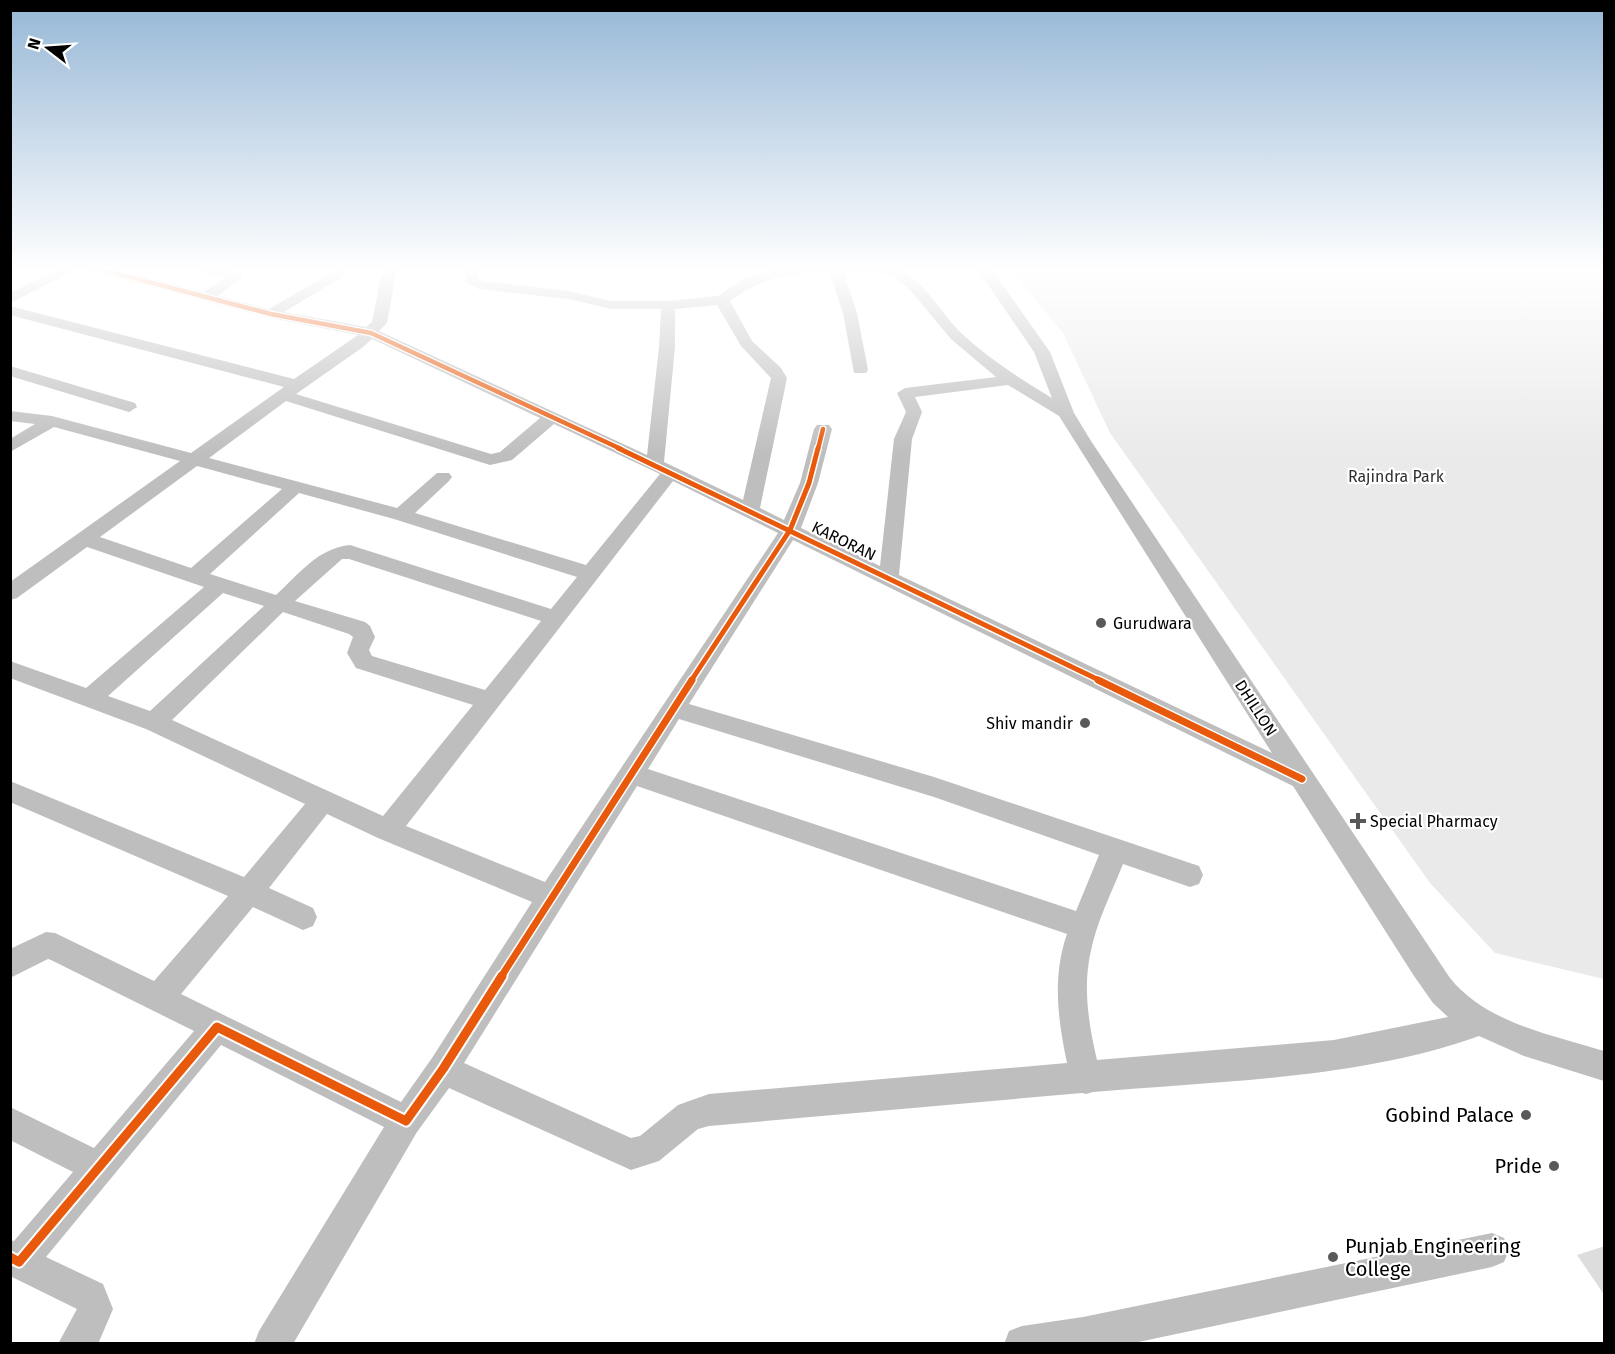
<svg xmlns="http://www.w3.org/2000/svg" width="1615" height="1354" viewBox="0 0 1615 1354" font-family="'Fira Sans',sans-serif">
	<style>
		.green { fill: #eaeaea }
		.building { fill: #ddd }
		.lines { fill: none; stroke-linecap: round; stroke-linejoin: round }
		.minor { fill: #bebebe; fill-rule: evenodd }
		.cycleway-far3-casing { stroke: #fff; stroke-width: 7 }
		.cycleway-far2-casing { stroke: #fff; stroke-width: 8 }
		.cycleway-far1-casing { stroke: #fff; stroke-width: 10 }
		.cycleway-casing { stroke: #fff; stroke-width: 13 }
		.cycleway-far3 { stroke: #e8590c; stroke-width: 4.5 }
		.cycleway-far2 { stroke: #e8590c; stroke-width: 5 }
		.cycleway-far1 { stroke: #e8590c; stroke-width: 7 }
		.cycleway { stroke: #e8590c; stroke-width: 9 }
		.poi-dot { fill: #595959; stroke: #fff; stroke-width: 2 }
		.labels { text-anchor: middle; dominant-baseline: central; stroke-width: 4.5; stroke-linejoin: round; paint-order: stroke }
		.park-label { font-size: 16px; fill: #303030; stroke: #fff }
		.street-label { font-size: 16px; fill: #000; stroke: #fff }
		.poi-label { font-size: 16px; fill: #000; stroke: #fff; text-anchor: start }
		.near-poi-label { font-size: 20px; fill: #000; stroke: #fff; text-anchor: end }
	</style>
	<rect width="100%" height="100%" fill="#fff"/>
	<path class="green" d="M1008,267H1604V979L1495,953L1430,883L1110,433L1063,333Z"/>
	<path class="building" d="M1605,1246V1296L1577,1255Z"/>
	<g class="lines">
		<g class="minor">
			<path d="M64,267H81L10,303V293Z"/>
			<path d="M85,267H107L204,292L225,278L196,270L194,267H215L241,274L243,277L218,296L269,309L340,268L347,272L345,275L284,312L366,327L372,322L383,267H397L387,323L379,331L647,455L659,347L661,309H611L569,299L479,289L467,283L463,267H477L479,278L483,281L569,291L611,301H668L718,296L741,280L779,267H891C924,277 938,310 961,333C988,358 1020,379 1052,398L1034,352L976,267H990L1050,352L1074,413L1091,441L1450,978C1486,1023 1552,1035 1604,1051V1081L1524,1056L1479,1036C1360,1079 1218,1081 1093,1092L1086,1094L1082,1093L709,1126L698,1129L659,1161L631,1170L449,1088L417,1132L293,1344H254L259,1331L384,1127L221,1045L46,1257L103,1284L113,1309L98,1344H58L77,1309L10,1276V1240L14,1241L73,1172L10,1140V1107L94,1148L194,1031L51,960L48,959L10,978V949L46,932L55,933L154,981L228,896L10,802V781L244,877L305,804L146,729L10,678V661L86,688L204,587L87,547L17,598L10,600V582L180,461L54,427L10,452V439L35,424L10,421V411L52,416L191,453L284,387L10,315V306L294,379L358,335L271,318L87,270ZM829,271L843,313L854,373H866L868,370L857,313L843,271L879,272L895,278L910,290L951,339L996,377L905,388L897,393L906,412L894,439L880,566L801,528L818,483L832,429L829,425H817L814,429L800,483L784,520L760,508L787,378L781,368L752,341L730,301C766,276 787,274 829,271ZM717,305L741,346L771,378L743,500L664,462L675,347V309ZM372,339L540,418L500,452L491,454L296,394L363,347ZM1008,385L1059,416L1272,753L899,575L912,439L922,412L915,397ZM286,401L490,465L512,460L554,424L660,474L586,565L415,513L449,481L452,477L449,473H437L397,508L209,458ZM197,466L282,489L191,568L100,537ZM673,481L778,533L545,882L406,826ZM299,493L394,519L577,577L551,609L350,545C318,548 299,574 276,595L210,574ZM793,540L1293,786L1414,976L1433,1003L1448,1017L1334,1040L1097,1060C1089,1026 1083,990 1090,955C1096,923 1111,894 1123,864L1190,887L1199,884L1203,875L1199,866L934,777L689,704ZM342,559H349L541,621L485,690L372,656L369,650L375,637L370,626L365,622L295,601ZM223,593L264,606L150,711L108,696ZM283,612L349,634L353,637L347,653L356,668L473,705L383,816L172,720ZM679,719L934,797L1099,855L1076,911L648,769ZM637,786L1067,934C1052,977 1058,1020 1067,1063L709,1094L678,1105L640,1136L631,1138L464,1063ZM327,814L378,838L532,902L432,1058L401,1102L181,994L253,907L303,930L313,926L317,917L313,908L269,888Z"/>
			<path d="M10,366L135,403L137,407L129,412L10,376Z"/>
			<path d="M1492,1233L1504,1238L1509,1250L1504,1262L1492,1267L1129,1344H1004L1009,1331L1022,1326L1083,1317Z"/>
		</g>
		<defs>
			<g id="cycleway-far3">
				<path d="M92,267L271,314L371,333L621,449"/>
				<path d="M818,449L823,429"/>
			</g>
			<g id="cycleway-far2">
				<path d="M618,448L1101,681"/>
				<path d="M691,681L790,530L809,483L818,448"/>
			</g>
			<g id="cycleway-far1">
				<path d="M1098,680L1302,779"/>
				<path d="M501,977L692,680"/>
			</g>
			<path id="cycleway" d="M10,1257L19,1262L217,1027L406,1121L443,1069L502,976"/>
		</defs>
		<use href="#cycleway-far3" class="cycleway-far3-casing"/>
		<use href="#cycleway-far2" class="cycleway-far2-casing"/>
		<use href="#cycleway-far1" class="cycleway-far1-casing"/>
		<use href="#cycleway" class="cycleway-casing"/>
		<use href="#cycleway-far3" class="cycleway-far3"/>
		<use href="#cycleway-far2" class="cycleway-far2"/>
		<use href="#cycleway-far1" class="cycleway-far1"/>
		<use href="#cycleway" class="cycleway"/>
	</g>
	<linearGradient id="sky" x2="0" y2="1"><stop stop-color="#96b7d6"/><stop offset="0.59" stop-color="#fff"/><stop offset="1" stop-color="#fff" stop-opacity="0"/></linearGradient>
	<rect width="1615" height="456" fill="url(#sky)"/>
	<g class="poi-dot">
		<circle cx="1101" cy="623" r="6"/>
		<circle cx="1085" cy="723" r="6"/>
		<path d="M1355 812h6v6h6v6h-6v6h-6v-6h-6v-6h6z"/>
		<circle cx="1526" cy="1115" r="6"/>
		<circle cx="1554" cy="1166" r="6"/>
		<circle cx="1333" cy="1257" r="6"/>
	</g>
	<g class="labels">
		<g class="park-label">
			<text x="1396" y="476">Rajindra Park</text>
		</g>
		<g class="street-label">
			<text transform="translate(844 541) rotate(26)">KARORAN</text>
			<text transform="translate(1256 708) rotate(57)">DHILLON</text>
		</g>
		<g class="poi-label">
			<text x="1113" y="623">Gurudwara</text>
			<text x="1073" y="723" text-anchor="end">Shiv mandir</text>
			<text x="1370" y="821">Special Pharmacy</text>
		</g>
		<g class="near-poi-label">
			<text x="1514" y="1115">Gobind Palace</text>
			<text x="1542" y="1166">Pride</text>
			<text x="1345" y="1246" text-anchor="start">Punjab Engineering<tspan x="1345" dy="23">College</tspan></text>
		</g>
	</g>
	<rect width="1615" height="1354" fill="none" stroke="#000000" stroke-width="24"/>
	<g transform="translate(48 48) rotate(287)" stroke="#ffffff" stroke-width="4.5" paint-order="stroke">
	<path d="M0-4.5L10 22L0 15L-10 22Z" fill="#000000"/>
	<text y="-9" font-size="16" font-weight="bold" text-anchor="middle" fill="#000000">N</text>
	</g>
</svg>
